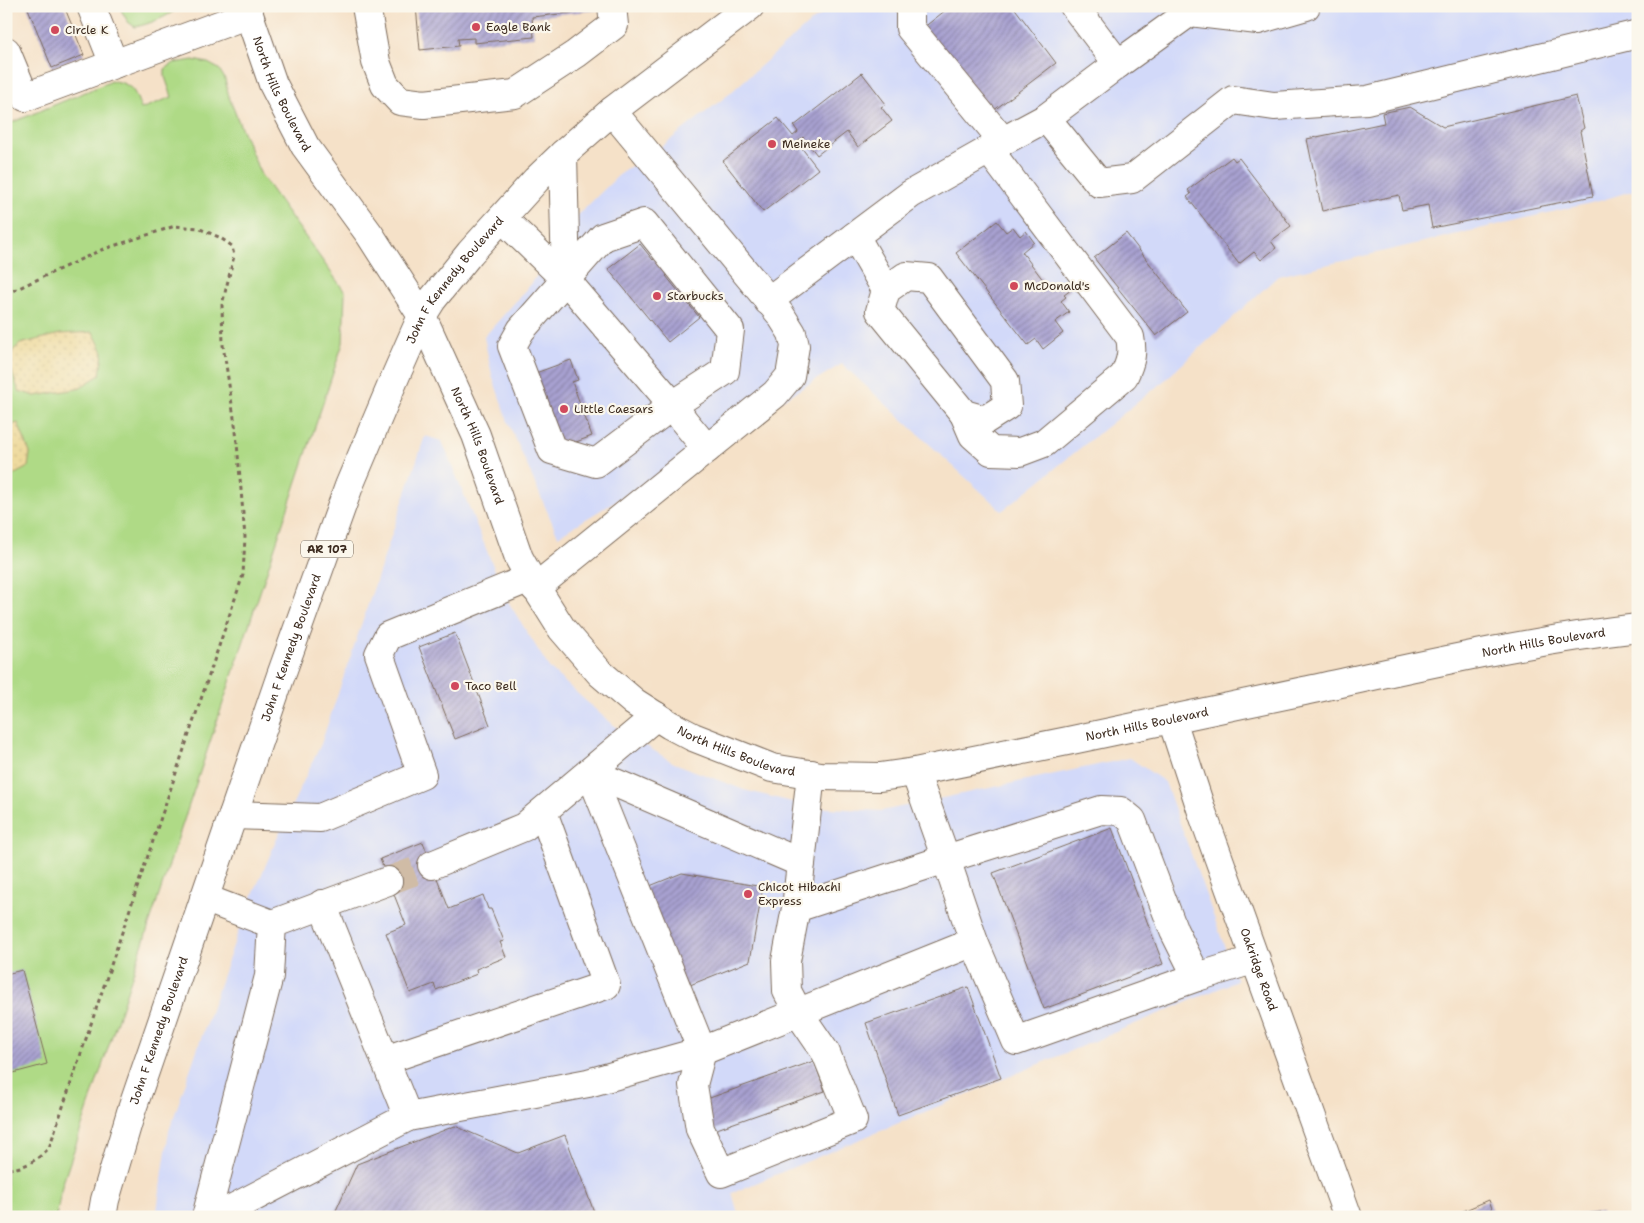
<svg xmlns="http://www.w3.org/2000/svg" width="1644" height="1223" viewBox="0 0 1644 1223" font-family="'Shantell Sans',sans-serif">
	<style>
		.built { fill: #d2d9f9 }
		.green { fill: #afda86; stroke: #758252 }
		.sand { fill: url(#sand-dots); stroke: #94825e }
		.building { fill: url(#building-hatch) }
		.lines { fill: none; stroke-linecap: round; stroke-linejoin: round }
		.minor-tunnel { stroke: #d0bca6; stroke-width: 28; stroke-dasharray: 28 14; stroke-linecap: butt }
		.minor-casing { stroke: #7c6a5a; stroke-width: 30 }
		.major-casing { stroke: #7c6a5a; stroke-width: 30 }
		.path { stroke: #7c6a5a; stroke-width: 3; stroke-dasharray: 4 4; stroke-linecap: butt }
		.minor { stroke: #fff; stroke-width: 28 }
		.major { stroke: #fff; stroke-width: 28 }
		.poi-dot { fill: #d1495b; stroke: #fbf7ec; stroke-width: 2 }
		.labels { text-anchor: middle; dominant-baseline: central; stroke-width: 4.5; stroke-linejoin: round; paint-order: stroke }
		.shield { fill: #fbf7ec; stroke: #75685c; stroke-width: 1 }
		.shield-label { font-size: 11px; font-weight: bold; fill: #3b2a1e }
		.poi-label { font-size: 12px; fill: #3b2a1e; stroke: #fbf7ec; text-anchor: start }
		.street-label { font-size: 12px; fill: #3b2a1e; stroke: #fbf7ec }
	</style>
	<defs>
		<pattern id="sand-dots" width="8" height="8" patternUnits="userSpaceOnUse" patternTransform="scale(1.25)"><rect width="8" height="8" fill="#eeda9e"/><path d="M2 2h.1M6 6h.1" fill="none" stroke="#cdbb88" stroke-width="1.8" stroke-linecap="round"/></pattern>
		<pattern id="building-hatch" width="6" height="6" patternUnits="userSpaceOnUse" patternTransform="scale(1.25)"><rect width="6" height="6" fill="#a8a1d1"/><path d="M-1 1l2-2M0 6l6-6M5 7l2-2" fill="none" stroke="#8a83a9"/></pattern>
	</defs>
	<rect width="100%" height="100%" fill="#fbf7ec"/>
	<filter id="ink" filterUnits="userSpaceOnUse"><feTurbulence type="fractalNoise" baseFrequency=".02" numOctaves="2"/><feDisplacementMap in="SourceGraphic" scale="10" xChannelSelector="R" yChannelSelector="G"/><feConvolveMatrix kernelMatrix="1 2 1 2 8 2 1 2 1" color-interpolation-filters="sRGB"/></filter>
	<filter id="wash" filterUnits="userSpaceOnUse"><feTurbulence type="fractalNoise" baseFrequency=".0096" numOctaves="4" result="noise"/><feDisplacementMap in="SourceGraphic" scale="20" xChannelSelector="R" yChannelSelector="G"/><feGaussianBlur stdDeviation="1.12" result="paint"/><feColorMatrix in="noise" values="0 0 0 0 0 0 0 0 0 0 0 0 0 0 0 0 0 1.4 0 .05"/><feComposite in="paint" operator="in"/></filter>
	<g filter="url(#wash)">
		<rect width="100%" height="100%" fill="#f5e1c8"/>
		<g class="built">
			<path d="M832,6H1638V189L1599,201L1278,276L1165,380L1002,511L842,364L558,536L508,422L492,375L484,337L532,283L571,222L621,173L666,143L728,95L806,26Z"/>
			<path d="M425,436L442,441L507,600L550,669L614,726L674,763L744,790L812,807L882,811L1130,758L1165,782L1237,981L732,1193L739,1217H156L169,1131L241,923L281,829L321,744Z"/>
		</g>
		<g class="green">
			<path d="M130,6H180C169,17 149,24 135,27L128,22L121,10Z"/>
			<path d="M193,60L208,63L219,69L225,79L229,97L238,120L261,175L345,292L343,343L62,1186L56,1217H6V125L112,81C133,83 135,92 141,109L172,97L165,77V69L174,63Z"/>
		</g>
		<g class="sand">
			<path d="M93,332L103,352L100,375L77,389L35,396L19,391L6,357L20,344L60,334Z"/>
			<path d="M18,423L30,453L28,467L15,474L6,475V427Z"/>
		</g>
		<g id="blocks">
			<g class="building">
				<path d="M27,6H64L84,55L52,68Z"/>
				<path d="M416,6H596L597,10L532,17L534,37L474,43V38L458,39L459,46L420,50Z"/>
				<path d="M951,6H1013L1056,63L989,114L923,28Z"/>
				<path d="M862,73L886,104L881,107L892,121L858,147L847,132L817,155L803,137L797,142L818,169L763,212L723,161L778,118L793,136L798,132L794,126Z"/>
				<path d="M1576,96L1584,128L1580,131L1593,196L1432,228L1428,205L1402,210L1399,195L1322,211L1307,139L1384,123L1382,113L1410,107L1443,127Z"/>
				<path d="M1232,157L1235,161L1239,158L1291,226L1271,241L1276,248L1261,260L1254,252L1239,264L1187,197L1191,194L1188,190Z"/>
				<path d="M997,221L1006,232L1013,227L1020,236L1026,231L1034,242L1022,252L1050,289L1057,283L1060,287L1065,284L1071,290L1064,295L1066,297L1061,301L1069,312L1055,322L1063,333L1043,349L1036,339L1028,345L956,253Z"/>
				<path d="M1126,233L1187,312L1156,336L1094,258Z"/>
				<path d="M640,244L653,260L661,253L674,270L666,276L699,317L668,342L608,269Z"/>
				<path d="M571,360L578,380L572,382L592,436L560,448L533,374Z"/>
				<path d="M455,633L490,725L455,739L419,647Z"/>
				<path d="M1112,828L1163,964L1044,1009L993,873Z"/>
				<path d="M423,842L449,909L483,895L488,909H491L504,941L500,942L506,957L476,969L477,974L436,990L434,984L410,993L386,933L406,925L380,859Z"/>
				<path d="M682,873L763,887L750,961L680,989L640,890Z"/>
				<path d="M22,970L47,1064L6,1075V974Z"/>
				<path d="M968,987L1001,1078L898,1115L866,1023Z"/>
				<path d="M814,1061L825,1091L714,1130L704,1100Z"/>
				<path d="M455,1126L518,1153L565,1135L596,1217H333L357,1164Z"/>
				<path d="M1489,1200L1495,1217H1449Z"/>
				<path d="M1601,1212L1602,1217H1568V1216Z"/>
			</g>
		</g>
	</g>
	<g filter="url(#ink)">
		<use href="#blocks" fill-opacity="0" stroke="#7c6a5a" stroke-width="1"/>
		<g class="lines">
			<path class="minor-tunnel" d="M388,881L432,865"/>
			<defs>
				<g id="minor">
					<path d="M91,6L114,64"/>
					<path id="s1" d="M246,6L273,84L305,146L370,235L422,316L476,435L519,558L530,578L562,629L600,673L634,702L670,725L693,737L772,768L821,776L880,777L915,772C1045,746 1174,719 1304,691C1415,667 1525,641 1638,628"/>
					<path d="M366,6L376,62L385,85L400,101L424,104L515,94L576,54L614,25L612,6"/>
					<path d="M910,6V28L1003,141"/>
					<path d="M1190,12L1258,20L1306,6"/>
					<path d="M6,51L25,97L249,14"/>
					<path d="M1118,64L1190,12L1185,6"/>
					<path d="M1046,118L1118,64L1074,6"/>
					<path d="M563,154L566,280"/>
					<path d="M502,218L566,280L673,405L684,421L707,449"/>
					<path d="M644,223L730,330L725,371L673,405L596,463L552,450L512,346L521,330L603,237Z"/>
					<path d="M855,236L886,290L880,311L964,414L985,420L1007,406L1005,381L929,278L906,276L886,290"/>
					<path d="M768,301L911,194L989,150L1003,141L1046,118L1099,183L1132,179L1233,100L1274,106L1367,100L1638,34"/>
					<path d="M964,414L973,435L991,451L1020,452L1044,443L1124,376C1131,361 1133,353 1130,337L989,150"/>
					<path d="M535,588L775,394L790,376L795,346L792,333L780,314L612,111"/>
					<path id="s2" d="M1172,720L1202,812L1348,1217"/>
					<path d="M590,772L702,1051L693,1085L700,1129L721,1173L853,1120L826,1053L798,1012L787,991L786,961L796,908L811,774"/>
					<path d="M590,772L801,863"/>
					<path d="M233,815L320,818L422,775L379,654L388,636L530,578"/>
					<path d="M432,865L524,827L656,716"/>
					<path d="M204,898L272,924L269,976L206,1217"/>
					<path d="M322,904L385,1060L606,985L543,812"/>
					<path d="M796,908L946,859L915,772"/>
					<path d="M272,924L388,881"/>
					<path d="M974,942L946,859L1101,810L1121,811L1132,820L1174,931L1197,977"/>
					<path d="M408,1117L588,1083L702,1051L974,942L1016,1041L1197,977L1256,959"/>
					<path d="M216,1217L408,1117L385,1060"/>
				</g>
				<g id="major">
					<path id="s3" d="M102,1217L105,1200L131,1112L281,675L349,486L396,375L422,316L432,300L470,253L536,180L563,154L612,111L750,6"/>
				</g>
			</defs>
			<use href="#minor" class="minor-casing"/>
			<use href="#major" class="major-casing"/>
			<path class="path" d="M6,294L101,250L175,226L198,228L219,237L232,246L234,256L222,305L223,345L236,431L245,537L243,575L49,1148C37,1160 24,1169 6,1169"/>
			<use href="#minor" class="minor"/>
			<use href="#major" class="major"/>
		</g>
	</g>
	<g class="poi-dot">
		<circle cx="476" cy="27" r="5"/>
		<circle cx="55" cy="30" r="5"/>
		<circle cx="772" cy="144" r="5"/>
		<circle cx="1014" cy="286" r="5"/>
		<circle cx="657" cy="296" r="5"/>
		<circle cx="564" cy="409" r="5"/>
		<circle cx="455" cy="686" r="5"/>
		<circle cx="748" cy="894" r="5"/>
	</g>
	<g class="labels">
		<rect class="shield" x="301" y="540.5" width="52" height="17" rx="4"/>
		<g class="shield-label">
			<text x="327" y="549">AR 107</text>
		</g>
		<g class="poi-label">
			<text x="486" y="27">Eagle Bank</text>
			<text x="65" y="30">Circle K</text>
			<text x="782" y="144">Meineke</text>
			<text x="1024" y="286">McDonald's</text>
			<text x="667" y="296">Starbucks</text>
			<text x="574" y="409">Little Caesars</text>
			<text x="465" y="686">Taco Bell</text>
			<text x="758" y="887">Chicot Hibachi<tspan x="758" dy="14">Express</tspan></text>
		</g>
		<g class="street-label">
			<text stroke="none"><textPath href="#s1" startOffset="95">North Hills Boulevard</textPath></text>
			<text stroke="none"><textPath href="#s3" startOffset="1005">John F Kennedy Boulevard</textPath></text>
			<text stroke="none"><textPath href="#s1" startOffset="500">North Hills Boulevard</textPath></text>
			<text stroke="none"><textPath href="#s1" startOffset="1745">North Hills Boulevard</textPath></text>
			<text stroke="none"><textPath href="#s3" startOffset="600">John F Kennedy Boulevard</textPath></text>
			<text stroke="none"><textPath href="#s1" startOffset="1340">North Hills Boulevard</textPath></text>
			<text stroke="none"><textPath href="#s1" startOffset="920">North Hills Boulevard</textPath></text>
			<text stroke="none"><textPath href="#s2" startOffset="264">Oakridge Road</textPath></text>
			<text stroke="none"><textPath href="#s3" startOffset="195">John F Kennedy Boulevard</textPath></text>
		</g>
	</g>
	<rect width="1644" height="1223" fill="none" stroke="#fbf7ec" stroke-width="25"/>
</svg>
